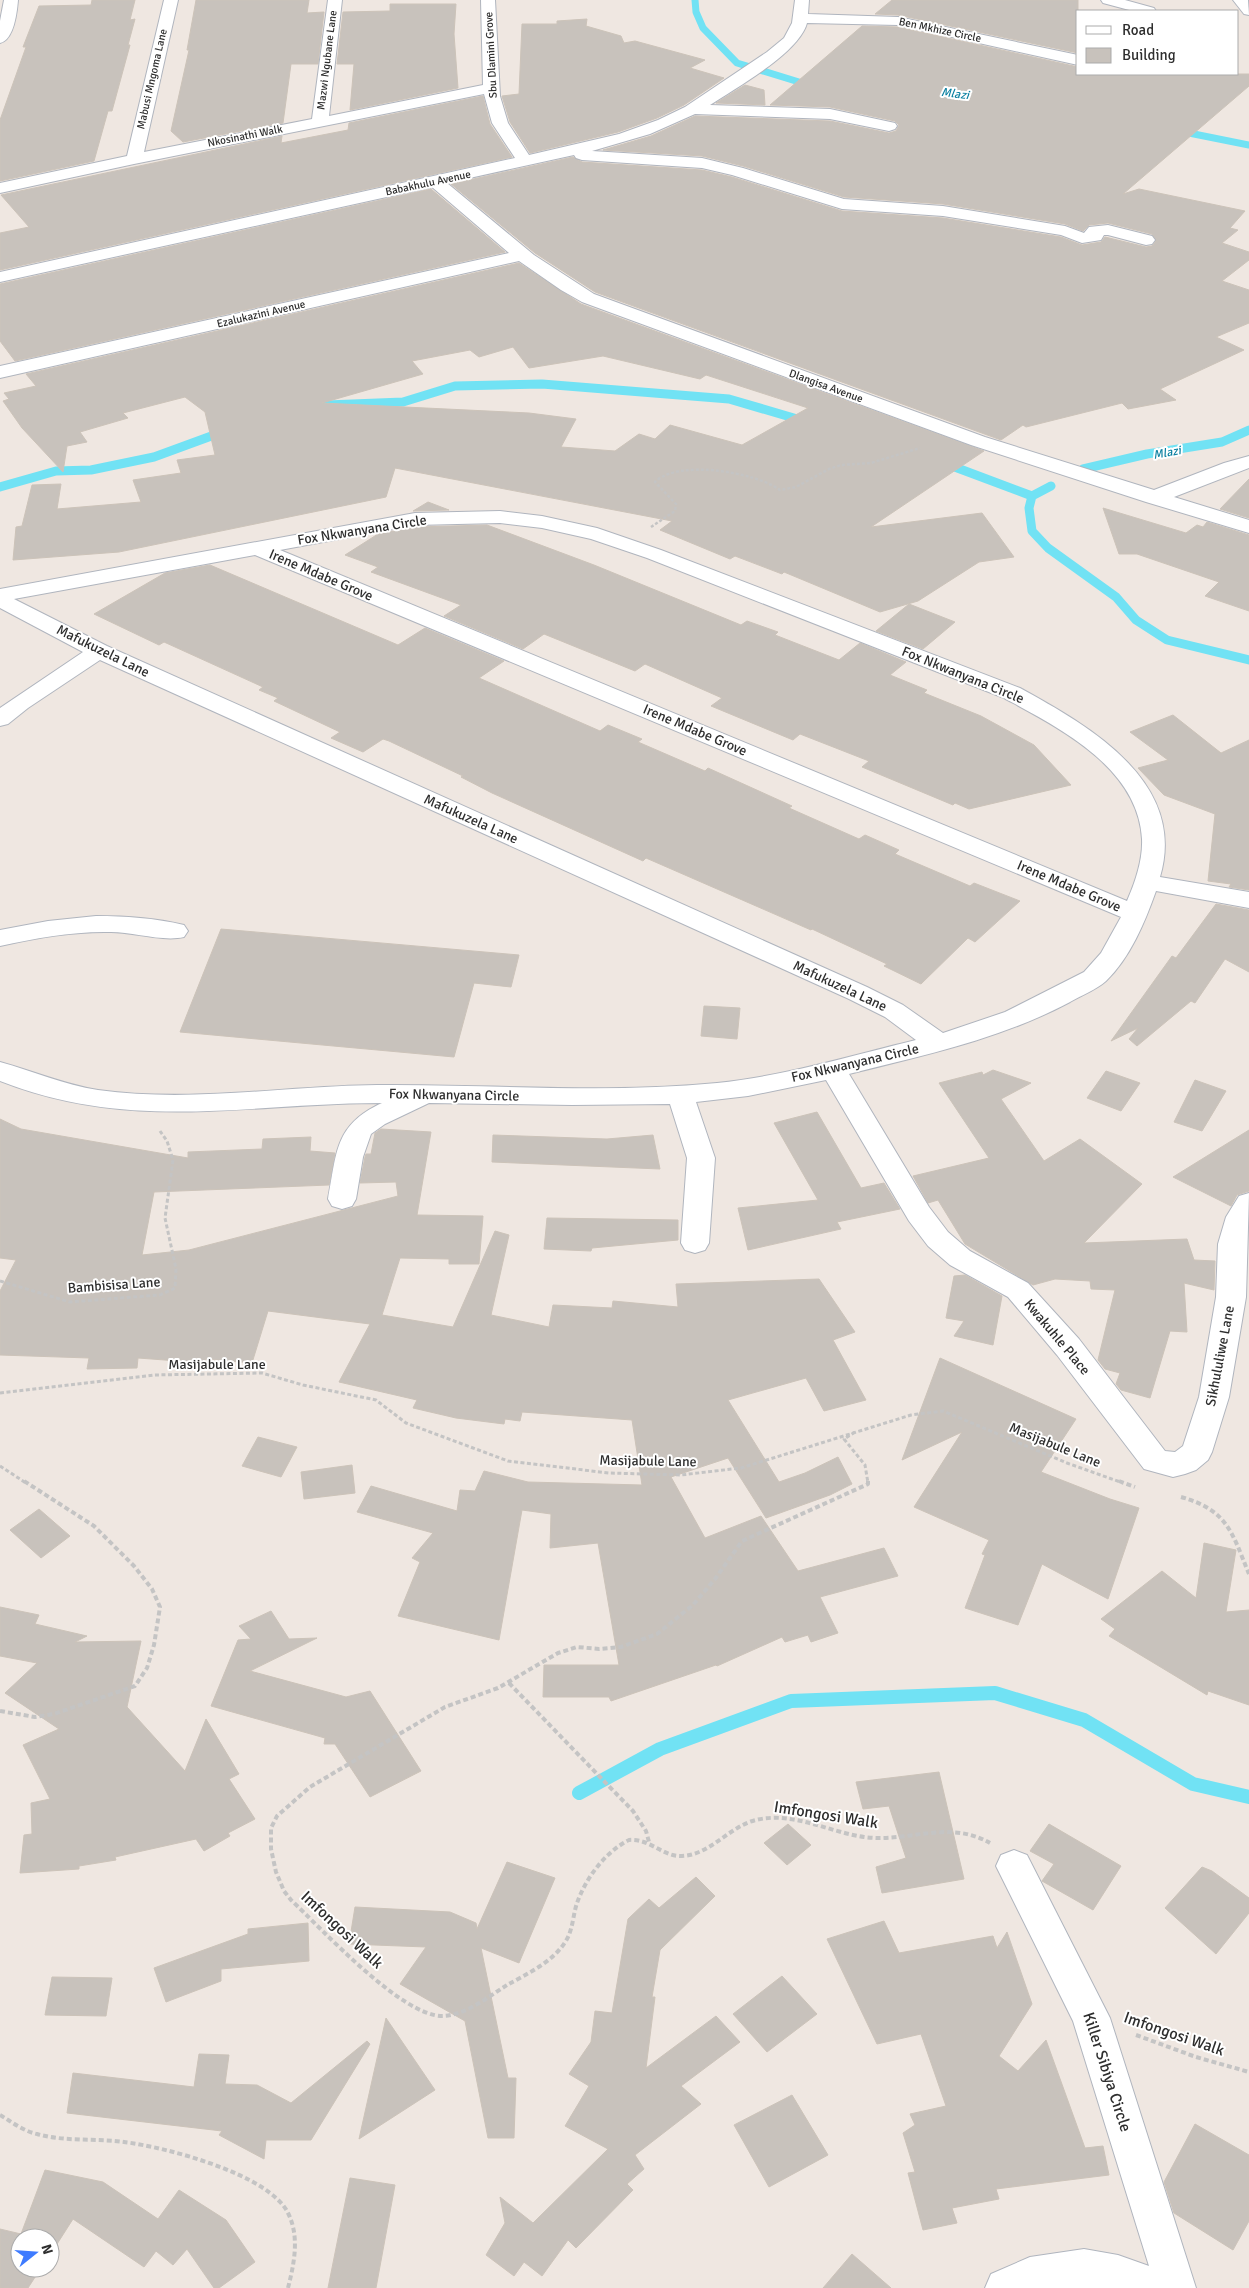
<svg xmlns="http://www.w3.org/2000/svg" width="1249" height="2288" viewBox="0 0 1249 2288" font-family="Signika,sans-serif">
	<style>
		.lines { fill: none; stroke-linecap: round; stroke-linejoin: round }
		.stream-far2 { stroke: #71e2f4; stroke-width: 7 }
		.stream-far1 { stroke: #71e2f4; stroke-width: 9 }
		.stream { stroke: #71e2f4; stroke-width: 14 }
		.building { fill: #c8c2bc; stroke: #ccc3b9; fill-rule: evenodd }
		.minor-casing { stroke: #b0b5be; stroke-width: 2 }
		.path-far2 { stroke: #c4c4c4; stroke-width: 2.5; stroke-dasharray: 3 2; stroke-linecap: butt }
		.path-far1 { stroke: #c4c4c4; stroke-width: 3; stroke-dasharray: 4 2.5; stroke-linecap: butt }
		.path { stroke: #c4c4c4; stroke-width: 4; stroke-dasharray: 5 3; stroke-linecap: butt }
		.minor { fill: #fff; fill-rule: evenodd }
		.labels { text-anchor: middle; dominant-baseline: central; stroke-width: 4; stroke-linejoin: round; paint-order: stroke }
		.far-street-label { font-size: 11px; fill: #2e2e2e; stroke: #fff }
		.far-water-label { font-size: 12px; font-style: italic; fill: #087fa0; stroke: #fff }
		.street-label { font-size: 14px; fill: #2e2e2e; stroke: #fff }
		.near-street-label { font-size: 16px; fill: #2e2e2e; stroke: #fff }
	</style>
	<rect width="100%" height="100%" fill="#efe7e1"/>
	<g class="lines">
		<g class="stream-far2">
			<path d="M695,0L696,12L703,28L737,63L812,86"/>
			<path d="M1179,131L1249,145"/>
		</g>
		<g class="stream-far1">
			<path d="M327,405L403,402L455,386L542,384L729,399L804,421"/>
			<path d="M944,463L1032,496"/>
			<path d="M1083,469L1147,454L1222,442L1249,430"/>
			<path d="M1051,486L1032,496L1029,508L1032,531L1048,548L1116,597L1136,620L1167,640L1249,660"/>
			<path d="M0,487L56,471L91,470L154,457L225,431"/>
		</g>
		<path class="stream" d="M579,1793L660,1749L791,1701L995,1693L1084,1720L1193,1784L1249,1797"/>
	</g>
	<g class="building">
		<path d="M92,0H135L130,20L135,19L128,45H130L112,111H108L94,161L0,181V120L26,47H23L39,6L91,5Z"/>
		<path d="M196,0H309L307,13L324,12L318,64H291L283,123L183,142L171,131L189,50H187Z"/>
		<path d="M892,0H1078V53L898,15L875,14Z"/>
		<path d="M390,4H456L454,34L458,88L350,110L354,64H337L343,12L390,11Z"/>
		<path d="M587,19L586,26L621,36L624,43L635,41L705,60L690,68L724,78L684,105L657,118L618,132L530,153L510,122L502,96L519,94L522,24H557V21Z"/>
		<path d="M862,26L898,27L1078,67V74H1249V86L1123,194L1139,189L1245,211L1230,228L1238,230L1222,243L1249,252V260L1222,281L1249,290V323L1216,337L1244,350L1160,389L1176,400L1128,409L1122,403L1026,427L1023,425L1001,440L595,292L535,253L451,184L573,157L582,162L702,170L732,177L842,211L943,218L1061,237L1082,245L1101,242L1105,237L1146,247L1152,246L1156,241L1152,234L1108,223L1089,225L1083,231L1065,224L943,204L844,197L743,166L702,156L603,150L651,136L695,116L830,121L889,133L896,131L899,125L895,121L830,107L770,105Z"/>
		<path d="M745,85L764,90L765,105L716,103Z"/>
		<path d="M483,96L490,124L512,157L0,270V233L29,227L1,195L282,136L281,143L348,130L349,123Z"/>
		<path d="M431,189L505,252L15,361L0,341V284Z"/>
		<path d="M519,263L581,304L984,451L871,527L982,513L1014,557L979,562L918,601L880,612L784,572L782,574L735,556L730,559L660,530L672,521L395,468L386,497L119,552L13,560L16,527L22,526L32,485L61,484L57,509L141,502L133,480L181,473L177,460L215,455L205,412L185,397L123,413L128,418L80,432L87,442L67,446L63,472L22,428L3,401L9,399L4,393L36,386L26,374ZM513,347L529,368L603,356L700,379L706,375L808,408L742,445L670,425L655,439L639,434L615,451L561,447L576,419L529,413L322,403L423,374L412,361L470,350L479,357Z"/>
		<path d="M1249,479V518L1220,509Z"/>
		<path d="M428,502L449,510L413,511Z"/>
		<path d="M1103,508L1186,533L1197,525L1203,527L1207,522L1249,535V611L1205,596L1219,582L1137,554H1119Z"/>
		<path d="M487,525L594,565L741,625L747,621L778,632L775,635L839,660L860,643L906,662L890,675L927,690L924,693L981,716L1034,745L1071,785L969,809L955,803L953,805L862,767L869,761L800,734L793,740L711,706L722,698L645,664L635,671L544,634L523,649L444,616L461,605L371,572L378,567L345,555L378,534L415,527Z"/>
		<path d="M210,565L398,645L425,628L504,661L479,678L600,731L608,725L642,739L638,742L705,771L708,768L792,806L789,808L859,839L865,835L899,850L895,854L970,886L974,883L1020,901L975,942L968,938L921,984L884,966L887,964L812,929L811,930L646,858L643,861L492,793L461,777L463,776L389,741L383,739L363,752L331,738L340,732L274,701L278,698L259,690L263,687L164,642L159,645L94,614L165,573Z"/>
		<path d="M909,604L955,622L923,649L876,631Z"/>
		<path d="M1173,715L1221,753L1249,740V890L1229,887L1231,884L1208,881L1215,814L1164,795L1138,768L1168,760L1130,732Z"/>
		<path d="M1216,904L1249,910V972L1225,959L1195,1003L1191,1001L1137,1046L1129,1039L1138,1028L1111,1041L1172,956L1176,958Z"/>
		<path d="M221,929L519,955L511,987L474,983L454,1057L180,1032Z"/>
		<path d="M704,1006L740,1008L737,1039L701,1036Z"/>
		<path d="M993,1070L1031,1083L1001,1099L1044,1161L1080,1139L1142,1184L1084,1243L1187,1239L1194,1260L1215,1261L1214,1290L1184,1283L1187,1332L1170,1331L1150,1398L1121,1390L1116,1384L1120,1373L1105,1369L1098,1360L1115,1290L1091,1289L1090,1281L1055,1279L1033,1285L965,1244L938,1200L928,1203L913,1176L989,1158L939,1083L982,1072L983,1075Z"/>
		<path d="M1106,1071L1140,1083L1121,1111L1087,1098Z"/>
		<path d="M1195,1080L1226,1091L1202,1131L1174,1122Z"/>
		<path d="M817,1112L861,1188L884,1183L900,1209L837,1222L841,1229L748,1250L738,1208L818,1200L774,1123Z"/>
		<path d="M0,1119L21,1129L188,1158V1152L262,1149L263,1139L311,1137L310,1151L335,1153L329,1185L154,1192L142,1255L189,1250L398,1196L396,1182L360,1183L365,1157L366,1154H371L375,1133L381,1129L431,1132L417,1215L483,1216L479,1264H449V1259L400,1258L382,1315L453,1327L495,1231L509,1235L491,1315L549,1327L553,1305L612,1308L613,1301L678,1307L676,1284L819,1279L855,1332L833,1340L866,1400L824,1411L806,1378L728,1400L779,1482L805,1473L838,1457L852,1484L830,1495L766,1518L728,1458L671,1477L705,1538L761,1516L798,1571L884,1548L898,1576L820,1597L838,1633L811,1642L808,1635L785,1642L782,1637L717,1666L716,1665L611,1701L609,1697H543L544,1665H619L598,1543L550,1548L551,1514L522,1510L499,1640L398,1616L420,1562L412,1558L433,1533L357,1512L371,1486L457,1511L460,1490L475,1491L484,1471L528,1482L642,1485L632,1420L522,1412L520,1421L505,1419L504,1424L456,1418L413,1408L417,1400L339,1382L370,1324L268,1311L252,1363L206,1359L205,1363L138,1358L137,1368L87,1369L89,1358L0,1355V1291L16,1260L0,1258Z"/>
		<path d="M1249,1130V1191L1237,1195L1231,1206L1173,1177Z"/>
		<path d="M493,1135L607,1139L653,1135L660,1169L492,1162Z"/>
		<path d="M547,1218L678,1220V1240L592,1248L591,1251L544,1249Z"/>
		<path d="M965,1275L1002,1296L993,1345L954,1336L964,1321L946,1318L954,1276Z"/>
		<path d="M940,1358L1076,1419L1041,1472L1110,1499L1139,1508L1108,1599L1042,1564L1018,1625L965,1608L985,1555L982,1554L989,1540L914,1507L962,1432L902,1460Z"/>
		<path d="M258,1437L297,1447L281,1477L242,1466Z"/>
		<path d="M352,1465L355,1493L304,1499L301,1472Z"/>
		<path d="M39,1509L70,1536L41,1558L10,1530Z"/>
		<path d="M1204,1543L1236,1550L1226,1612L1249,1610V1705L1208,1691L1207,1695L1109,1636L1115,1629L1101,1619L1162,1571L1196,1598Z"/>
		<path d="M0,1607L39,1615L35,1624L87,1636L75,1642L141,1641L127,1707L185,1771L206,1719L239,1774L229,1779L255,1819L228,1833L230,1836L204,1851L196,1839L115,1857L116,1860L79,1866V1869L20,1873L24,1835L32,1834L31,1803L50,1799L23,1745L59,1729L5,1693L37,1663L0,1656Z"/>
		<path d="M271,1611L289,1639L317,1638L250,1671L346,1697L370,1691L421,1771L370,1797L335,1744H324L325,1738L211,1706L238,1640L251,1639L239,1626Z"/>
		<path d="M939,1772L964,1879L882,1893L876,1867L906,1858L889,1806L863,1809L856,1782Z"/>
		<path d="M788,1824L811,1845L787,1865L764,1843Z"/>
		<path d="M1049,1824L1121,1866L1093,1910L1042,1881L1054,1864L1030,1851Z"/>
		<path d="M507,1862L555,1878L519,1963L481,1948L508,2078H516L514,2138H488L465,2021L400,1984L426,1947L349,1944L355,1907L450,1912L476,1923L477,1929Z"/>
		<path d="M1202,1867L1212,1871L1249,1898V1913L1216,1954L1165,1908Z"/>
		<path d="M696,1877L715,1896L660,1950L652,1997H655L646,2068L716,2016L740,2042L681,2086L701,2104L635,2155L644,2169L627,2184L633,2190L576,2248L568,2240L542,2276L524,2262L514,2276L486,2255L505,2223L500,2197L533,2223L608,2149L565,2126L589,2086L569,2074L591,2042L595,2011L612,2013L628,1919L649,1899L659,1908Z"/>
		<path d="M884,1921L899,1953L993,1936L997,1948L1007,1932L1032,2004L999,2056L1018,2071L1046,2040L1085,2148L1103,2146L1109,2175L996,2189L999,2199L952,2208L957,2223L923,2230L908,2173L915,2172L903,2133L915,2125L910,2114L946,2106L921,2034L877,2044L827,1939Z"/>
		<path d="M308,1923L309,1961L221,1969V1981L166,2002L154,1968L248,1934V1929Z"/>
		<path d="M782,1976L817,2014L767,2052L733,2014Z"/>
		<path d="M52,1977L112,1978L106,2016L45,2015Z"/>
		<path d="M386,2018L435,2090L359,2139Z"/>
		<path d="M367,2041L370,2044L311,2140H266L264,2159L219,2135L222,2131L67,2113L73,2073L194,2087L199,2054L229,2055L225,2084L257,2085L291,2103Z"/>
		<path d="M792,2095L828,2155L769,2187L734,2125Z"/>
		<path d="M1195,2124L1249,2155V2221L1233,2250L1174,2213L1164,2182Z"/>
		<path d="M45,2170L103,2182L158,2219L179,2190L226,2220L255,2262L219,2288H214L187,2249L173,2265L156,2251L144,2267L73,2219L50,2255V2238H20V2268H41L28,2288H0V2229L21,2234Z"/>
		<path d="M350,2178L395,2185L376,2288H328Z"/>
		<path d="M852,2254L891,2288H823Z"/>
	</g>
	<g class="lines">
		<defs>
			<g id="minor">
				<path d="M4,0H18C17,12 14,40 0,43V21Z"/>
				<path d="M164,0H178L144,152L312,119L328,0H342L329,116L483,85L481,0H495L500,96L508,123L529,155L619,134L658,120L685,107L767,52L784,38L792,23L795,0H809L808,14L898,17L1078,55V65L898,25L807,23C799,53 736,88 710,105L830,109L895,123L897,126L895,129L889,131L830,119L695,114L650,134L592,151L702,158L743,168L844,199L943,206L1065,226L1084,233L1089,227L1108,225L1152,236L1155,240L1152,244L1146,245L1108,235H1104L1101,240L1082,243L1061,235L943,216L842,209L732,175L702,168L582,160L576,158L574,155L447,183L534,255L594,294L985,437L1154,490L1224,463L1249,456V468L1174,497L1249,520V533L1146,502L971,445L582,302L561,290L519,261L0,378V366L509,253L432,187L0,282V272L515,158L492,123L484,94L134,164L0,193V183L127,156Z"/>
				<path d="M1101,0H1125L1154,8L1156,11H1133L1103,3Z"/>
				<path d="M1233,0H1248L1249,15L1244,14Z"/>
				<path d="M500,511L542,516L597,528L661,550L1020,688C1089,726 1188,782 1160,877L1249,892V908L1156,891C1145,922 1130,958 1106,981C1096,990 1082,995 1070,1002C1001,1039 925,1055 849,1074L929,1207L948,1232L970,1251L1028,1283L1079,1339L1165,1451L1175,1452L1183,1446L1199,1397L1216,1297L1218,1244L1226,1217L1239,1196L1249,1193L1246,1297L1229,1397L1212,1452L1208,1460L1196,1470L1185,1474L1173,1477L1144,1469L1057,1355L1008,1297L950,1265L928,1246L909,1221L826,1080L748,1096L696,1102L715,1158L709,1243L705,1250L695,1253L685,1250L681,1243L687,1158L670,1104L572,1105L429,1103L385,1124L371,1134L363,1157L356,1199L352,1206L342,1209L332,1206L328,1199C337,1153 334,1125 382,1103C247,1103 132,1133 0,1081V1062C33,1071 64,1085 98,1090C191,1103 284,1086 377,1085C490,1084 604,1094 717,1083C785,1076 850,1056 916,1040L885,1017L849,999L100,660L28,708L8,724L0,726V708L83,652L0,608V589L415,513ZM500,523L542,528L591,539L647,558L1004,698C1059,728 1138,767 1142,839C1143,860 1135,883 1127,901L280,550L415,525ZM255,555L1121,917L1101,953L1084,972L1005,1012L943,1033L903,1005L867,987L107,646L14,599Z"/>
				<path d="M96,916C125,916 155,918 184,925L188,931L184,937C163,942 133,932 111,932C74,931 37,938 0,946V930L48,921Z"/>
				<path d="M1014,1850L1027,1855L1110,2018L1196,2288H985L991,2274L1030,2257L1084,2249L1118,2255L1149,2266L1073,2021L996,1866L1001,1855Z"/>
			</g>
		</defs>
		<use href="#minor" class="minor-casing"/>
		<path class="path-far2" d="M651,527L675,511L676,504L655,482C678,459 755,472 780,490L796,487L829,469L841,465L871,463L920,448"/>
		<g class="path-far1">
			<path d="M0,1281L70,1302L160,1295L175,1288L176,1269L165,1218L173,1160L167,1141L160,1131"/>
			<path d="M0,1393L154,1375L262,1373L303,1385L376,1400L406,1423L508,1461L609,1473L681,1475L741,1468L911,1415L943,1411L1067,1463L1123,1483"/>
			<path d="M855,1432L844,1439L865,1465L868,1483"/>
			<path d="M0,1466L26,1483"/>
		</g>
		<g class="path">
			<path d="M868,1481V1484L742,1541L715,1579L693,1605L657,1634L621,1647L599,1649L577,1647L558,1653L498,1688L445,1707L310,1787L277,1816L271,1828V1849L276,1872L284,1891L291,1900C321,1928 402,2017 443,2016C466,2015 488,1997 507,1985C527,1974 555,1961 567,1939C573,1928 573,1915 577,1903C586,1878 605,1852 629,1840C649,1838 663,1857 682,1856C710,1855 730,1826 756,1820C792,1811 829,1832 864,1837C908,1843 948,1819 990,1843"/>
			<path d="M1119,1481L1135,1487"/>
			<path d="M1181,1497C1228,1510 1232,1533 1249,1574"/>
			<path d="M509,1683L633,1811L646,1831L649,1842"/>
			<path d="M0,1711L35,1717L54,1714L135,1686L147,1668L154,1645L160,1607L152,1589L134,1566L94,1526L24,1481"/>
			<path d="M1136,2035L1196,2057L1249,2072"/>
			<path d="M0,2115C12,2122 23,2131 37,2134C65,2142 95,2138 124,2142C165,2147 269,2174 288,2213C300,2237 294,2264 288,2288"/>
		</g>
		<use href="#minor" class="minor"/>
	</g>
	<g class="labels">
		<g class="far-street-label">
			<text transform="translate(940 30) rotate(12)">Ben Mkhize Circle</text>
			<text transform="translate(491 55) rotate(-93)">Sbu Dlamini Grove</text>
			<text transform="translate(327 60) rotate(-83)">Mazwi Ngubane Lane</text>
			<text transform="translate(152 79) rotate(-77)">Mabusi Mngoma Lane</text>
			<text transform="translate(245 136) rotate(-11)">Nkosinathi Walk</text>
			<text transform="translate(428 183) rotate(-12)">Babakhulu Avenue</text>
			<text transform="translate(261 314) rotate(-13)">Ezalukazini Avenue</text>
			<text transform="translate(826 386) rotate(20)">Dlangisa Avenue</text>
		</g>
		<g class="far-water-label">
			<text transform="translate(955 94) rotate(7)">Mlazi</text>
			<text transform="translate(1167 453) rotate(-11)">Mlazi</text>
		</g>
		<g class="street-label">
			<text transform="translate(362 530) rotate(-9)">Fox Nkwanyana Circle</text>
			<text transform="translate(321 575) rotate(23)">Irene Mdabe Grove</text>
			<text transform="translate(103 651) rotate(26)">Mafukuzela Lane</text>
			<text transform="translate(963 675) rotate(22)">Fox Nkwanyana Circle</text>
			<text transform="translate(695 730) rotate(23)">Irene Mdabe Grove</text>
			<text transform="translate(471 819) rotate(24)">Mafukuzela Lane</text>
			<text transform="translate(1069 886) rotate(23)">Irene Mdabe Grove</text>
			<text transform="translate(840 986) rotate(25)">Mafukuzela Lane</text>
			<text transform="translate(855 1063) rotate(-13)">Fox Nkwanyana Circle</text>
			<text transform="translate(454 1095) rotate(1)">Fox Nkwanyana Circle</text>
			<text transform="translate(114 1285) rotate(-4)">Bambisisa Lane</text>
			<text transform="translate(1057 1337) rotate(50)">Kwakuhle Place</text>
			<text transform="translate(1220 1356) rotate(-79)">Sikhululiwe Lane</text>
			<text x="217" y="1364">Masijabule Lane</text>
			<text transform="translate(1055 1445) rotate(22)">Masijabule Lane</text>
			<text transform="translate(648 1461) rotate(1)">Masijabule Lane</text>
		</g>
		<g class="near-street-label">
			<text transform="translate(826 1815) rotate(9)">Imfongosi Walk</text>
			<text transform="translate(342 1930) rotate(43)">Imfongosi Walk</text>
			<text transform="translate(1174 2034) rotate(19)">Imfongosi Walk</text>
			<text transform="translate(1107 2072) rotate(72)">Killer Sibiya Circle</text>
		</g>
	</g>
	<rect x="1076" y="10" width="162" height="65" fill="#ffffff" stroke="#ababab"/>
	<rect x="1086" y="26" width="25" height="8" fill="#ffffff" stroke="#ababab"/>
	<text x="1122" y="35" font-size="15" fill="#2e2e2e">Road</text>
	<rect x="1086" y="48" width="25" height="15" fill="#c8c2bc" stroke="#ababab"/>
	<text x="1122" y="60" font-size="15" fill="#2e2e2e">Building</text>
	<g transform="translate(35 2253) rotate(73)"><circle r="24" fill="#ffffff" stroke="#ababab"/>
	<path d="M0-4L9 19L0 12L-9 19Z" fill="#3e7bff"/>
	<text y="-8" font-size="14" font-weight="bold" text-anchor="middle" fill="#2e2e2e">N</text>
	</g>
</svg>
